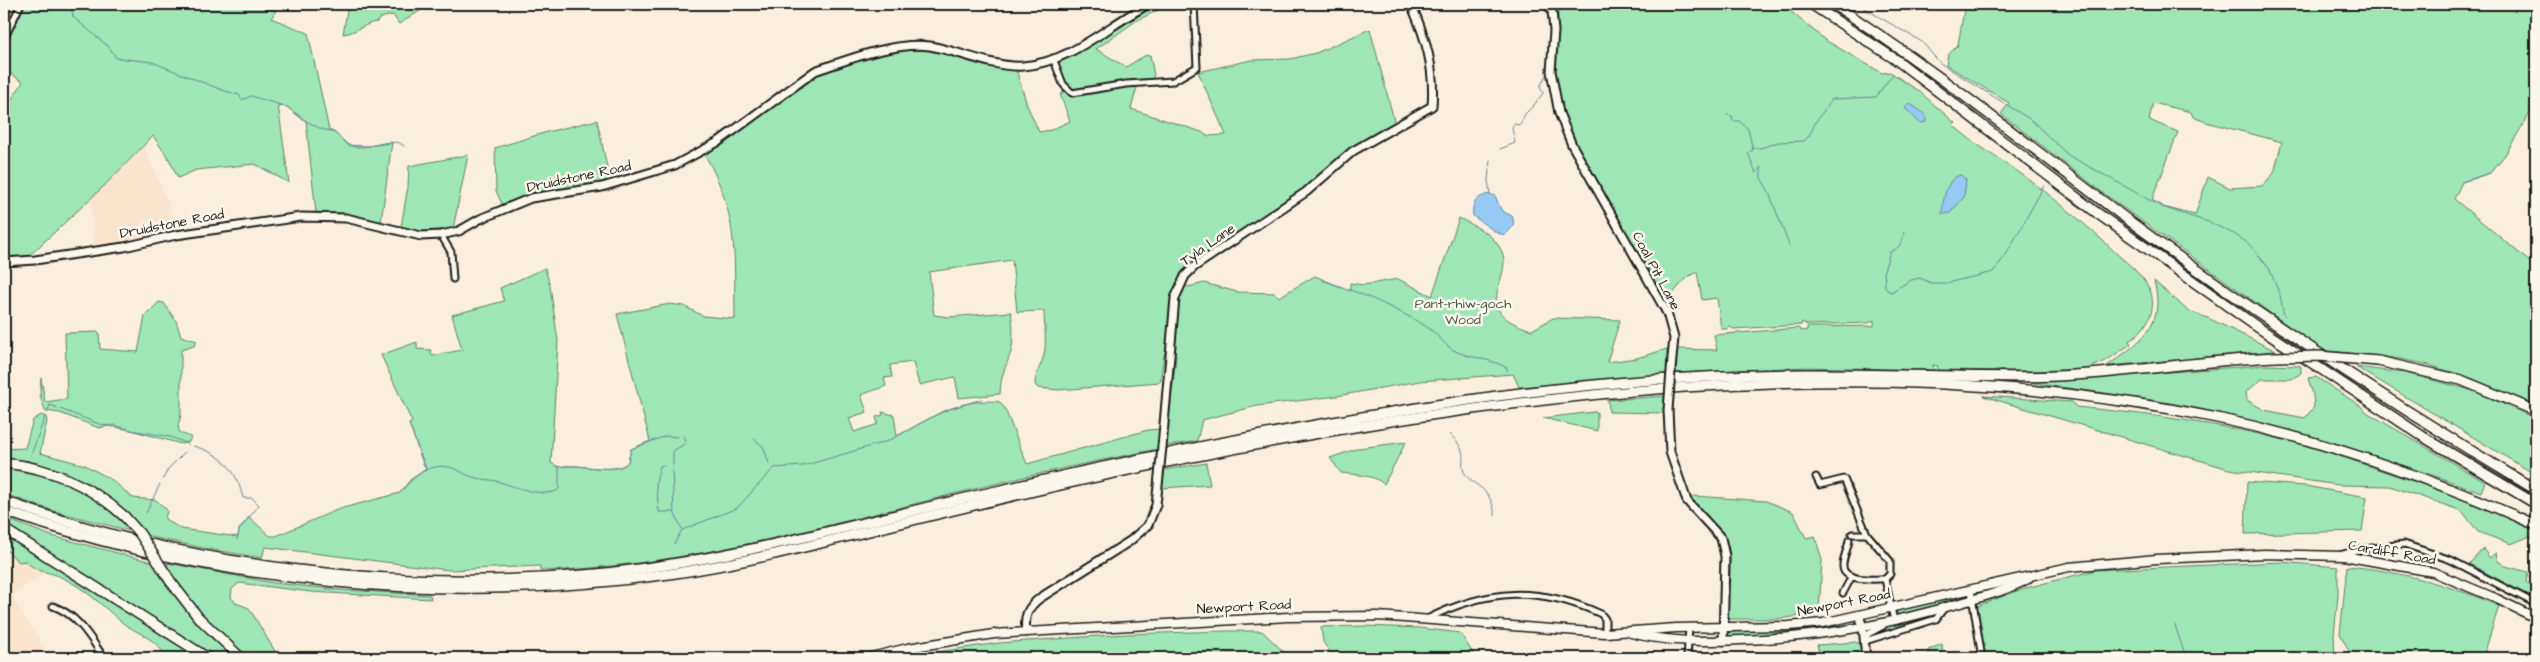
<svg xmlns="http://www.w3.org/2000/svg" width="2540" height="662" viewBox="0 0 2540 662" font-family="'Architects Daughter',sans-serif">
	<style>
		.built { fill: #f9e5cd }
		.green { fill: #9ee6b5; stroke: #5d8168; fill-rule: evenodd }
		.water { fill: #96c9f3; stroke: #65849d }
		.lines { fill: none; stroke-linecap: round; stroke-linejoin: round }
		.stream { stroke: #65849d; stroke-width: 1 }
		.street-casing { stroke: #1c1c1c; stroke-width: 9 }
		.secondary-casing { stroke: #1c1c1c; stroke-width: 11 }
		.primary-casing { stroke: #1c1c1c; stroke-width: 11 }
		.highway-casing { stroke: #1c1c1c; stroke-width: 12 }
		.street { stroke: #fbf7ec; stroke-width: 5 }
		.secondary { stroke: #fbf7ec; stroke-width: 7 }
		.primary { stroke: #fbf7ec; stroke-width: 8 }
		.highway { stroke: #fbf7ec; stroke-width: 9 }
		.secondary-bridge-casing { stroke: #1c1c1c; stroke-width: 11; stroke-linecap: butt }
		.highway-bridge-casing { stroke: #1c1c1c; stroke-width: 12; stroke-linecap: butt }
		.secondary-bridge { stroke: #fbf7ec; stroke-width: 7 }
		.highway-bridge { stroke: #fbf7ec; stroke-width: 9 }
		.labels { text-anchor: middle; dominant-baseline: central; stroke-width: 5; stroke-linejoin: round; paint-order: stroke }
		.street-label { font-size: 14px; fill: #1c1c1c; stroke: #fbf7ec }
		.park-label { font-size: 14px; fill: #43594a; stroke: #fbf7ec }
	</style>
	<rect width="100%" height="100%" fill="#faefde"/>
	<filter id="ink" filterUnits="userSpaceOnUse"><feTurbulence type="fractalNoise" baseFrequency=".02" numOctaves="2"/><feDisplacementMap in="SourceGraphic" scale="10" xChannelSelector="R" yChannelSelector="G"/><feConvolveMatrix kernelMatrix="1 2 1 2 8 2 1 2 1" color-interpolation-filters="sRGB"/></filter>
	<g filter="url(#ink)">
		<g class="built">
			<path d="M144,146L173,214L171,223L175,231L94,248L91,199Z"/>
			<path d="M4,544L50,569L12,596L51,658H4Z"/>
		</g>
		<g class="green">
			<path d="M23,4H259L276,11L271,18L308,33L329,130C338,133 341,141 348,145C362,151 379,142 392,142L381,222L316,213L306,121L287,107L278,105L289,183L255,164L196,170L178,178L169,159L153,136L104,186L29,256L4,258V111L23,82L4,69V43Z"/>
			<path d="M348,4H431L399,24L393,15L380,18L377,22C365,23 356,33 343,34Z"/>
			<path d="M1154,4H1170L1136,21L1096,49L1126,67L1144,56L1150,55L1154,75L1151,81L1139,80L1131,109L1202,132L1207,136L1226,135L1198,72L1251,60L1290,59L1316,53L1370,29L1395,124L1343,153L1308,187L1186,270C1168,291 1170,323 1167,349L1164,355L1160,382L1059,390L1038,388L1035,385C1035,374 1041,366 1044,355C1047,341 1044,325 1044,311L1017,312L1012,260L929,272L934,315L949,317L1011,312C1013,324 1014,340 1011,352C1005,370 1001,373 1000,394L959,398L955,377L919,385L913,362L890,365L892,377L884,378L886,386L861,395L867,412L849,418L854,432L878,424L876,417L883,415L882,412L894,415L897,436C930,419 961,396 1000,402L1005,409L1027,464L1148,430L1160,429L1158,449C1080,464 1003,481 926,501C798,533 672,567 540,571V566L449,570L265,547L262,558C233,553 204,549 175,542C167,540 157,539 149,536C137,530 132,517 122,509C86,479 50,464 4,460V449L25,448L33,420L41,415L46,417L47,421L40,453L85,465L112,480L133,498L156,500L167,510L165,519L181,529L238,537L239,530L249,517L270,536H276L339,509L400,493L410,480L426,469L409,424L412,422L381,355L417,342V349L431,350L432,356L462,350L452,315L504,301L500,288L545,268L550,286L558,341L551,463L559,467C578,462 616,476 628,462L631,449L650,441L617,314L670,304L684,306L703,316L735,319C734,254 739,214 705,155L816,73L835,67L898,51L924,48L939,50L1016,69L1027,105L1039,132L1051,130L1070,121L1060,94L1063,93L1062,88L1065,82L1057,60L1096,42L1132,16Z"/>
			<path d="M1559,4H1782L1825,40L1882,73L1890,72L1920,92L1955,123L1953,125C1976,146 2002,160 2027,178C2058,201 2089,227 2117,254C2129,265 2146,277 2151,293C2157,313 2144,331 2129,341L2131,344L2104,362L2087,369L2030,371L1937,370L1938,366L1933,365L1934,370L1807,367L1676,373L1677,349L1717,350L1714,335L1798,328L1802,331L1807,330V327L1874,326V320L1868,323L1807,325L1802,322L1801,325L1733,329L1729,326L1728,329H1721L1717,298L1702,300L1697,272L1686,278L1665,303L1595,183L1562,113L1557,92L1554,61Z"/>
			<path d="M1965,4H2536V103L2505,155L2490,173L2462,182L2454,199L2536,267V405L2473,379L2429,365L2395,358L2322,350L2107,196L2001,114L2009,103L1946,65L1948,55L1958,45ZM2153,103L2191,112L2193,117L2206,122L2282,142L2274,173L2262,186L2230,188L2208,177L2195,215L2163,207L2152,200L2178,132L2149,120Z"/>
			<path d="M597,120L610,181L603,185L528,196L502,204L496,191L495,148L547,132Z"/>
			<path d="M468,155L453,229C434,235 420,233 401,227L408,186L409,166Z"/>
			<path d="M1459,218C1474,226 1493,233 1501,250C1516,278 1465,311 1532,330L1553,318L1620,320L1607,362L1637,358L1667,349V374L1519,387L1513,374L1420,381L1337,396L1257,406L1202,420L1197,441L1166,446L1176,357L1174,351L1177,312L1184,284L1188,287L1204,283L1237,292L1275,293L1279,297L1315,276L1350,291V283L1364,285L1398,279L1432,296Z"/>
			<path d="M2154,281L2188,311L2208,318L2276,351L2107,366C2140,342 2166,326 2154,281Z"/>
			<path d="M159,302L164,303L176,321L181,336L197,341L194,346L181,350V415L178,426L180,433L191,437L189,442L181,444L113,425L99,428L60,413L45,411L40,395L41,378L45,402L67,399L65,333L99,332L100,349L138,352L145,316Z"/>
			<path d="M2267,365L2301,366V373L2292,379H2262L2246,392L2247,400L2264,410L2305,418L2314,407L2313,395L2308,378L2316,377L2359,405L2368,413L2485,482L2481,492C2394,461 2306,433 2215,412C2154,398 2089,392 2027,382Z"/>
			<path d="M2356,367L2405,373L2475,391L2536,419V475Z"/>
			<path d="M1665,396L1664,413L1609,412L1608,400Z"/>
			<path d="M1983,396L2072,402L2076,407C2150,414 2222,424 2293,442C2329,451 2364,465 2398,476C2445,492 2492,509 2536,530V540L2528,537L2511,544L2478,532L2462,511L2390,486L2338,485L2229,469Z"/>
			<path d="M1597,412V431L1543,418L1594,412Z"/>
			<path d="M1406,442L1384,484C1372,474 1356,475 1341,473L1330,458L1359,448Z"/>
			<path d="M1206,463L1210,485L1162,488L1164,470Z"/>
			<path d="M4,468C54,474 97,492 130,531L54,511L4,494Z"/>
			<path d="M2247,482L2305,486L2367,497L2362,531L2245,534Z"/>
			<path d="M1694,496L1766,501L1793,512L1806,538L1815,536L1822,560L1819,613L1779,619H1726C1727,596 1737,551 1722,532C1712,520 1699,512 1690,499Z"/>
			<path d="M4,518L52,536L152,562L211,638L235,658H217L45,549L4,525Z"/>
			<path d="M4,536L136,615L200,658H166C157,637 134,633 119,620C102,605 84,588 63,578C47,570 41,575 25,561L19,562L4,548Z"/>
			<path d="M2483,549L2490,558L2496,552L2497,560L2505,566L2528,572L2526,582L2536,589V599L2469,564Z"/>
			<path d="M2281,562L2338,567V596L2334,635L2335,658H1985L1975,607L2022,589L2096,570Z"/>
			<path d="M167,563L274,583L341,590L430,595L431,599L311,592L239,583L232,589L231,597L236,603L249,608L279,658H247C229,642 169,586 167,563Z"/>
			<path d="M2347,566C2400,571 2450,585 2499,606L2483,658H2353L2340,634Z"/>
			<path d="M1965,595L1968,597L1965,600L1899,614L1894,610L1896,608Z"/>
			<path d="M1932,615L1883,634H1872L1878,629Z"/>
			<path d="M1852,621L1855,623L1850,626C1810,631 1770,636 1730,637L1728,634L1729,632L1796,629Z"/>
			<path d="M1364,626L1420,628L1460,633L1476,658H1334L1323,642L1321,627Z"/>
			<path d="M1227,631H1262L1290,658H894L999,643L1126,634Z"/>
			<path d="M1856,642L1862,646L1863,658H1820L1817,645Z"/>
			<path d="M1942,644L1943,658H1929L1928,650Z"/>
		</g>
		<g class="water">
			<path d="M1909,103L1926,115V122L1920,123L1905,108Z"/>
			<path d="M1961,175L1966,180L1964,197L1950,213L1942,214C1943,201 1946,177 1961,175Z"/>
			<path d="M1490,194L1495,196L1502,211L1512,216C1516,225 1512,228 1505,235L1497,233L1473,216C1471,203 1477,196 1490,194Z"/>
		</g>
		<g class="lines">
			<g class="stream">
				<path d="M71,4L73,17L110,48L116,58L152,62L222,90L239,95L242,100L251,96L287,107L301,118L321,129L334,132L348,145L369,146L398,142L404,146"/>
				<path d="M1857,4L1922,42L1940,63L2031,120L2068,155L2162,207L2211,223L2234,234L2249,244L2269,268L2280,295L2284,316"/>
				<path d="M1727,115L1732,116L1733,121H1739L1748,129L1753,150L1748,153L1756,173L1761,167V178L1768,190L1789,245"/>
				<path d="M1752,148H1761L1778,142L1804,141C1812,135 1812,127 1817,120C1822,112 1828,107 1832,99L1876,97L1893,74"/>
				<path d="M1500,149L1515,143L1512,128L1514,124L1520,125L1525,114L1535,104L1543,93L1540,87L1546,75"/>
				<path d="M2462,182L2490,173"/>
				<path d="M1490,194L1488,180L1490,160"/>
				<path d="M1904,232C1902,243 1901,247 1890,252L1884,270L1885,287L1888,291L1891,292L1911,280L1920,278L1931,283H1947L1993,272L2006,255L2044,186"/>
				<path d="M1322,280C1359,292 1394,307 1427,327C1437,333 1443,344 1453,350C1471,359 1491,358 1507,368V371"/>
				<path d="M47,413L50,405L102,425L171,437L188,444"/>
				<path d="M409,424C414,434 421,463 426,469"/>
				<path d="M1450,434C1456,441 1463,447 1463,457C1463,461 1462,466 1463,469C1469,488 1491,482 1495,516"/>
				<path d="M754,439L763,446L769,463"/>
				<path d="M193,446C223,454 236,469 243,498H252L259,505L239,530L237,540"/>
				<path d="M31,455L45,417"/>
				<path d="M673,465V451L686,443L683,436"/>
				<path d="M664,466H660L656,483L659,512H674"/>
				<path d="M672,470L674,512L682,529"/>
				<path d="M163,479L168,469L185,452"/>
				<path d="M400,493C412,478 428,463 448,467C457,468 465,475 473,477C481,480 489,479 496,481C511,485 547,500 559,489V467C578,462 616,476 628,462L631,449L666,436L678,437"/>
				<path d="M146,513L160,484"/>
				<path d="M674,544L682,530L737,508L774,468L803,466L888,441L943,411L982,399"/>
				<path d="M2175,625L2186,658"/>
			</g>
			<defs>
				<g id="street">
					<path d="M4,39L21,4"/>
					<path d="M1053,58L1063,84L1072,93L1126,84L1173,81L1197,67L1194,4"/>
					<path d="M441,235L451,252L453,279"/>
					<path d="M1816,477L1820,485L1844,479L1867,534L1890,561V574L1885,579L1894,621"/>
					<path d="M1852,534H1867"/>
					<path d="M1849,540C1848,549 1842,559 1843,567C1844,582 1875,579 1885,579"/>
					<path d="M2340,555L2357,550L2404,544L2451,560L2536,604"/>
					<path d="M1971,590L1982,658"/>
					<path d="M1843,593L1852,576"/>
					<path d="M53,606C78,615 90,637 104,658"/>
					<path d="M1427,619C1488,588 1539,586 1601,614L1605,619V633"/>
					<path d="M1865,640L1868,634L1883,626"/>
					<path d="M1865,641L1936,619L1944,608"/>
					<path d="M1687,658L1689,628"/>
				</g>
				<g id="secondary">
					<path d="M1547,4L1552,11L1554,31L1551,71L1559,113L1572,145L1667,313L1674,338L1672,358"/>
					<path d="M4,262L35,260L124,247L176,235L301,217L346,218L421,236L441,235L459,231L480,219L531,198L602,187L675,165L718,142L815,71C847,60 896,41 930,46C959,51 994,68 1023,66C1072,62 1108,25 1149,4"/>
					<path d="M1668,410L1670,452L1687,501L1721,538L1725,556L1723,641"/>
					<path d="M1162,447L1175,298L1185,276L1194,267L1306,192L1353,151L1432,106C1435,68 1426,38 1411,4"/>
					<path d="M1859,615L1863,627L1866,658"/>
					<path d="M1026,632C1024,616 1027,608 1040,598L1130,541L1148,525L1156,505L1159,476"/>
				</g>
				<g id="primary">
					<path d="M1631,633C1667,642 1703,642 1740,640C1813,638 1883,626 1953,605C1978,598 2004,592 2028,579"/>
					<path d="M867,658L908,648L994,634L1288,617L1378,616L1605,633L1676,628L1788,626L1823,623L2069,567L2157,559L2265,554L2344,556L2433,572L2495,598L2536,618"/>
				</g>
				<g id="highway">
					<path d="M1811,4L1898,61L2097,213L2256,326L2422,436L2536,504"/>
					<path d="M1833,4C1934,69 2028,145 2124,217C2257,315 2395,406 2536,490"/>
					<path d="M2378,361L2461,380L2536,411"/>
					<path d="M4,463C52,468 90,485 125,517"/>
					<path d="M4,501C192,568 397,593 596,574C731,561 860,522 992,492C1149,455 1308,424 1469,400C1579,384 1691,375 1803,374C1887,373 1972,379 2057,376C2130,373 2203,360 2276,357"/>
					<path d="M4,511C218,584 445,606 669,574C746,563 821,543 897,524C985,502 1073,481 1162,463C1507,393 1869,345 2217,418C2327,441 2433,479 2536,525"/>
					<path d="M4,529L208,658"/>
					<path d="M171,582L198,617L241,658"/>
				</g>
			</defs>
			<use href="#street" class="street-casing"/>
			<use href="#secondary" class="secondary-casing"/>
			<use href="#primary" class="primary-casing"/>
			<use href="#highway" class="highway-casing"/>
			<use href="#street" class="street"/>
			<use href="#secondary" class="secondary"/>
			<use href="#primary" class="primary"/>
			<use href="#highway" class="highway"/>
			<defs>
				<g id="secondary-bridge">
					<path d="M1668,410L1672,358"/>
					<path d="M1159,476L1162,447"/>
				</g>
				<g id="highway-bridge">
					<path d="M2276,357L2319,356L2378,361"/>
					<path d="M125,517L140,534L171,582"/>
				</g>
			</defs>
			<use href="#secondary-bridge" class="secondary-bridge-casing"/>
			<use href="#highway-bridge" class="highway-bridge-casing"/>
			<use href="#secondary-bridge" class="secondary-bridge"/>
			<use href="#highway-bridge" class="highway-bridge"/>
		</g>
	</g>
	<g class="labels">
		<g class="street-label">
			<text transform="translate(579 177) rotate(-12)">Druidstone Road</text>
			<text transform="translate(172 224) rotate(-11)">Druidstone Road</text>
			<text transform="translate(1208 245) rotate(-35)">Tyla Lane</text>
			<text transform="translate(1656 271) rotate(62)">Coal Pit Lane</text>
			<text transform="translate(2392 553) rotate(10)">Cardiff Road</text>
			<text transform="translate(1844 603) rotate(-11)">Newport Road</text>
			<text transform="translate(1244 607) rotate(-3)">Newport Road</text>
		</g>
		<g class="park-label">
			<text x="1463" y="304">Pant-rhiw-goch<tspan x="1463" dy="16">Wood</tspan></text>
		</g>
	</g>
	<rect width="2540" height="662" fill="none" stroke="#fbf7ec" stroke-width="20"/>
	<rect x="10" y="10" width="2520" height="642" fill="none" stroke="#1c1c1c" stroke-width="2" filter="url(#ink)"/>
</svg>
